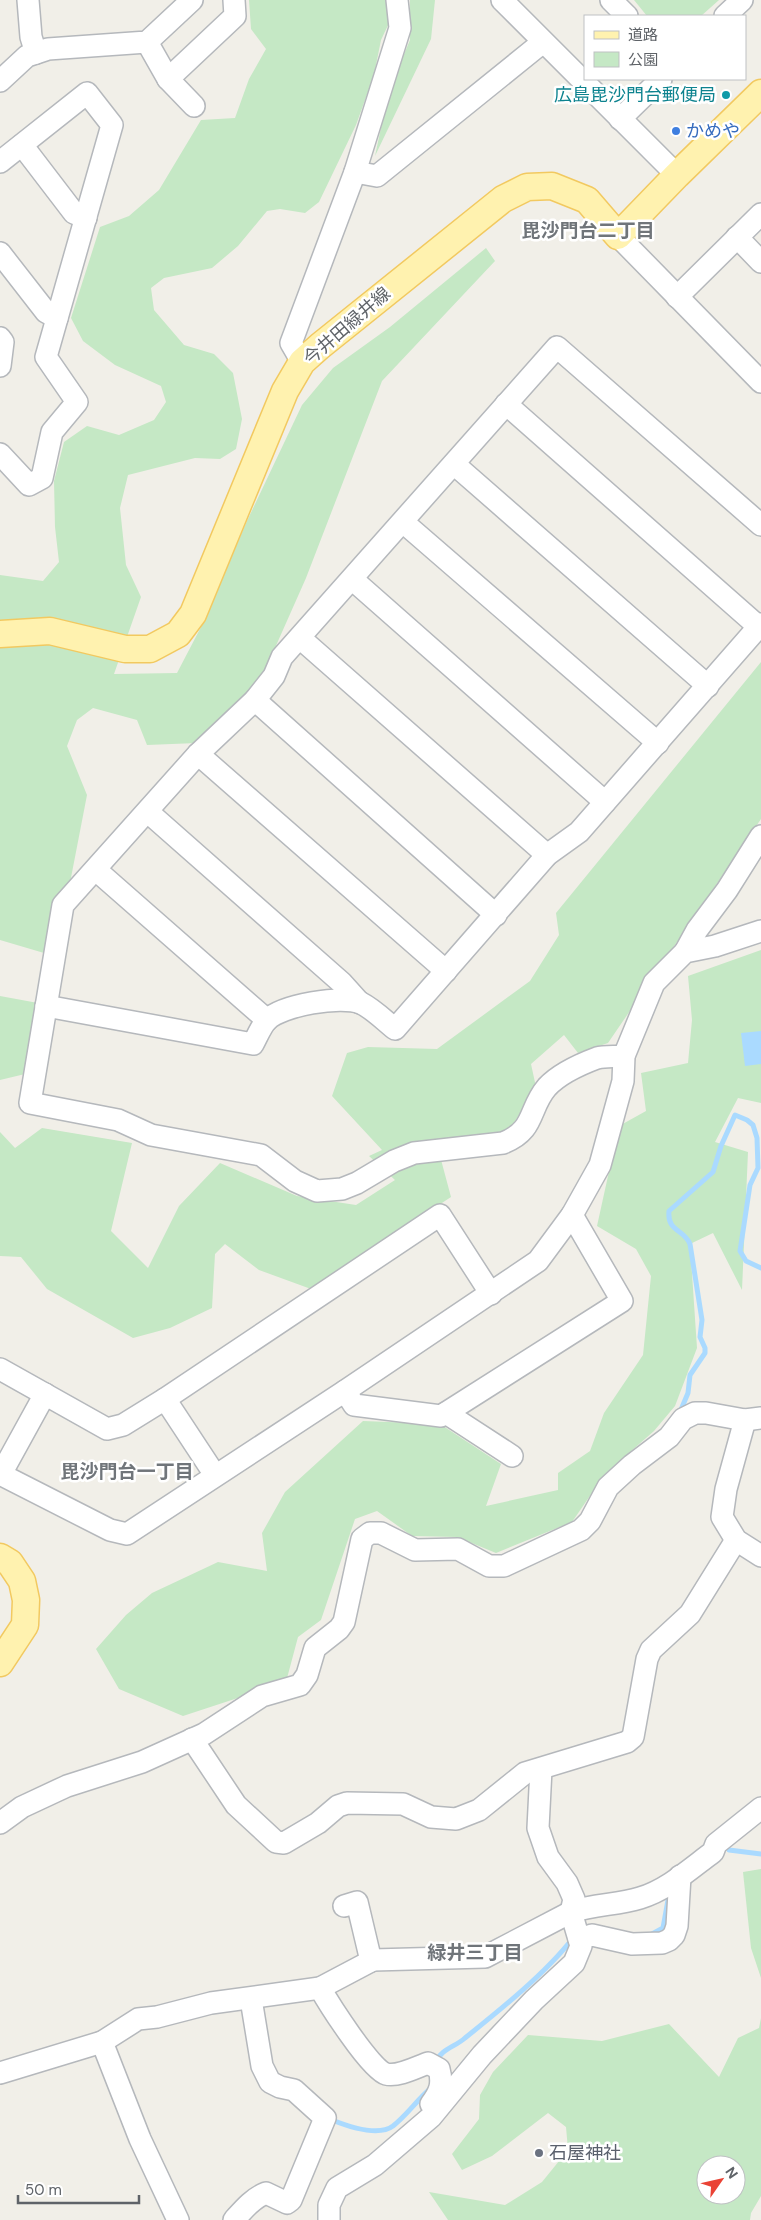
<svg xmlns="http://www.w3.org/2000/svg" width="761" height="2220" viewBox="0 0 761 2220" font-family="'DM Sans','Noto Sans JP',sans-serif">
	<style>
		.green { fill: #c5e8c5; fill-rule: evenodd }
		.water { fill: #aadaff }
		.lines { fill: none; stroke-linecap: round; stroke-linejoin: round }
		.stream { stroke: #aadaff; stroke-width: 5 }
		.minor-casing { stroke: #b5b8bc; stroke-width: 24 }
		.major-casing { stroke: #f2c960; stroke-width: 29 }
		.minor { stroke: #fff; stroke-width: 21 }
		.major { stroke: #fff2af; stroke-width: 26 }
		.culture-dot { fill: #0f9aa8; stroke: #fff; stroke-width: 2 }
		.shop-dot { fill: #3f7fe0; stroke: #fff; stroke-width: 2 }
		.worship-dot { fill: #6b7280; stroke: #fff; stroke-width: 2 }
		.labels { text-anchor: middle; dominant-baseline: central; stroke-width: 5; stroke-linejoin: round; paint-order: stroke }
		.culture-label { font-size: 18px; fill: #0d838f; stroke: #fff; text-anchor: end }
		.shop-label { font-size: 18px; fill: #366cbe; stroke: #fff; text-anchor: start }
		.street-label { font-size: 18px; fill: #5f6368; stroke: #fff }
		.worship-label { font-size: 18px; fill: #5b616d; stroke: #fff; text-anchor: start }
		.neighbourhood-label { font-size: 19px; font-weight: bold; fill: #70757a; stroke: #fff }
	</style>
	<rect width="100%" height="100%" fill="#f1efe8"/>
	<g class="green">
		<path d="M249,0H389L391,19L381,40L374,75L356,125L319,202L305,213L280,209L267,211L238,246L212,268L164,278L151,288L154,310L184,345L214,354L233,373L242,419L236,449L220,459L195,458L128,475L120,508L126,565L141,597L114,674L177,673L201,627L247,521L302,405L333,368L390,327L486,248L495,261L382,381L306,578L263,675L197,743L147,745L137,720L93,708L77,720L67,746L87,795L69,888L44,953L0,940V575L43,581L59,562L55,527L54,481L64,442L87,426L119,435L154,420L166,402L161,386L115,365L83,341L71,318L100,227L129,216L159,190L201,120L235,118L249,79L266,49L251,29Z"/>
		<path d="M410,0H435L431,39L375,156L389,90L410,40Z"/>
		<path d="M634,0H719L701,16H647Z"/>
		<path d="M761,662V819L608,1043L578,1053L564,1035L531,1064L536,1087L507,1134L436,1141L451,1197L311,1289L259,1270L225,1244L215,1254L212,1308L170,1328L133,1338L47,1289L21,1257L0,1256V1132L15,1148L42,1128L132,1143L111,1231L148,1268L179,1206L220,1163L297,1196L356,1205L395,1180L369,1156L382,1150L332,1096L347,1053L368,1047L437,1049L530,981L559,935L556,913Z"/>
		<path d="M761,950V1103L738,1098L715,1142L748,1152L742,1290L713,1233L690,1244L697,1348L675,1406L654,1431L605,1474L572,1522L496,1553L457,1537L412,1536L377,1511L355,1519L321,1620L298,1637L286,1682L183,1716L119,1689L96,1649L126,1615L152,1593L218,1562L267,1571L262,1533L285,1492L363,1421L440,1424L501,1464L486,1506L558,1490V1473L590,1451L604,1413L643,1355L651,1276L636,1249L597,1226L619,1126L646,1111L641,1073L688,1063L692,1020L688,976Z"/>
		<path d="M0,996L38,1003L25,1074L0,1080Z"/>
		<path d="M761,1869V1978L751,1948L743,1872Z"/>
		<path d="M761,2018V2196L751,2213L750,2220H448L429,2192L505,2205L542,2182L568,2150L566,2127L548,2113L492,2156L462,2170L452,2154L479,2119L480,2095L493,2072L528,2035L602,2041L669,2024L719,2077L738,2038L759,2028ZM706,2165H736V2195H706Z"/>
	</g>
	<path class="water" d="M761,1031V1064L745,1066L741,1033Z"/>
	<g class="lines">
		<g class="stream">
			<path d="M680,1412L688,1393L690,1375L705,1353V1348L700,1337L702,1320L690,1244C684,1229 667,1232 669,1211L713,1172L721,1146L735,1115L747,1120L753,1125L757,1138L758,1168L750,1185L740,1251L746,1261L761,1268"/>
			<path d="M729,1850L761,1854"/>
			<path d="M652,1934L663,1928L668,1900"/>
			<path d="M436,2062C441,2049 455,2047 465,2038C500,2010 546,1973 573,1938"/>
			<path d="M331,2123L332,2120C347,2126 378,2137 393,2126C407,2115 417,2100 430,2089"/>
		</g>
		<defs>
			<g id="minor">
				<path d="M28,0L31,37L36,53"/>
				<path d="M502,0L677,175"/>
				<path d="M611,0L627,16"/>
				<path d="M725,16L742,0"/>
				<path d="M147,42L168,79L194,106"/>
				<path d="M168,79L235,16L234,0"/>
				<path d="M0,81L27,56L48,49L147,42L192,0"/>
				<path d="M620,119L661,79"/>
				<path d="M22,145L74,213L86,218"/>
				<path d="M0,162L87,93L112,125L46,357L77,402L52,432L42,478L29,485L0,454"/>
				<path d="M355,172L377,176L543,42"/>
				<path d="M618,236L761,382"/>
				<path d="M737,237L761,262"/>
				<path d="M0,253L46,312L57,318"/>
				<path d="M677,297L761,214"/>
				<path d="M0,338L3,342L0,366"/>
				<path d="M302,362L291,343L355,172L400,28L397,0"/>
				<path d="M506,404L759,627"/>
				<path d="M454,464L708,686"/>
				<path d="M403,522L658,743"/>
				<path d="M352,579L605,802"/>
				<path d="M300,638L547,855"/>
				<path d="M255,700L496,915"/>
				<path d="M198,754L446,971"/>
				<path d="M148,812L342,983L360,1003"/>
				<path d="M96,870L267,1020"/>
				<path d="M685,952L697,930L727,890L761,836"/>
				<path d="M46,1006L253,1044C257,1037 261,1026 267,1020C282,1005 341,995 361,1003C373,1009 385,1021 395,1029L547,855L579,832L761,624"/>
				<path d="M624,1056C616,1057 605,1056 597,1058C581,1064 559,1074 547,1087C528,1109 536,1130 503,1143L414,1153L394,1161L357,1183L342,1189L317,1191L295,1181L261,1155L151,1135L118,1120L30,1103L63,905L198,754L255,700L274,676L282,657L557,347L761,525"/>
				<path d="M0,1369L107,1429L123,1425L165,1399L440,1215L491,1294"/>
				<path d="M345,1391L354,1405L441,1416L622,1301L572,1215"/>
				<path d="M165,1399L215,1475"/>
				<path d="M446,1413L512,1456"/>
				<path d="M745,1420L726,1489L722,1517L736,1540L761,1556"/>
				<path d="M0,1474L110,1530L127,1534L345,1391L538,1261L572,1215L600,1165L623,1081L624,1056L654,983L685,952L715,946L761,931"/>
				<path d="M1,1474L45,1394"/>
				<path d="M192,1739L236,1805L276,1842L284,1843L318,1823L338,1806L347,1803L403,1804L431,1817L456,1819L479,1810L525,1773L627,1742L633,1737L647,1659L651,1650L690,1614L736,1540"/>
				<path d="M0,1823L22,1807L67,1786L142,1762L204,1734L262,1696L300,1685L307,1675L315,1648L339,1629L344,1622L362,1539L370,1533H381L415,1550L458,1549L489,1566H504L581,1530L590,1521L608,1487L632,1465L669,1437L683,1419L695,1413H706L745,1420L761,1418"/>
				<path d="M344,1906L357,1902L371,1961"/>
				<path d="M579,1939L592,1935L632,1944L662,1943L669,1940L674,1935L677,1926L680,1876"/>
				<path d="M320,1988C329,2004 371,2070 386,2074C398,2077 417,2067 428,2063L439,2069C443,2084 440,2092 431,2104"/>
				<path d="M102,2042L140,2139L178,2220"/>
				<path d="M0,2073L102,2042L138,2019L157,2017L211,2003L320,1988L373,1960L485,1957L571,1912C594,1904 618,1905 640,1898C667,1890 690,1869 713,1852L716,1844L761,1808"/>
				<path d="M234,2220C243,2210 253,2198 266,2193L287,2203L291,2200L325,2118L294,2090L280,2087L270,2082L262,2066L251,1999"/>
				<path d="M329,2220V2205L337,2188L375,2165L431,2117L482,2055L534,2000L574,1963L581,1946L571,1912L574,1899L567,1883L548,1857L538,1828L541,1769"/>
			</g>
			<g id="major">
				<path d="M0,634L50,631L125,649H150L178,634L193,614L285,391L302,362L320,346L503,199L527,187L552,186L587,200L618,236L677,175L761,93"/>
				<path d="M0,1557L10,1563L22,1581L26,1600L25,1625L0,1663"/>
			</g>
		</defs>
		<use href="#minor" class="minor-casing"/>
		<use href="#major" class="major-casing"/>
		<use href="#minor" class="minor"/>
		<use href="#major" class="major"/>
	</g>
	<circle class="culture-dot" cx="726" cy="95" r="5"/>
	<circle class="shop-dot" cx="676" cy="131" r="5"/>
	<circle class="worship-dot" cx="539" cy="2153" r="5"/>
	<g class="labels">
		<g class="culture-label">
			<text x="716" y="95">広島毘沙門台郵便局</text>
		</g>
		<g class="shop-label">
			<text x="686" y="131">かめや</text>
		</g>
		<g class="street-label">
			<text transform="translate(347 326) rotate(-41)">今井田緑井線</text>
		</g>
		<g class="worship-label">
			<text x="549" y="2153">石屋神社</text>
		</g>
		<g class="neighbourhood-label">
			<text x="588" y="230">毘沙門台二丁目</text>
			<text x="127" y="1471">毘沙門台一丁目</text>
			<text x="475" y="1952">緑井三丁目</text>
		</g>
	</g>
	<rect x="584" y="15" width="162" height="65" fill="#ffffff" stroke="#bfc1c3"/>
	<rect x="594" y="31" width="25" height="8" fill="#fff2af" stroke="#bfc1c3"/>
	<text x="628" y="40" font-size="15" fill="#5f6368">道路</text>
	<rect x="594" y="52" width="25" height="15" fill="#c5e8c5" stroke="#bfc1c3"/>
	<text x="628" y="65" font-size="15" fill="#5f6368">公園</text>
	<g transform="translate(721 2180) rotate(56)"><circle r="24" fill="#ffffff" stroke="#bfc1c3"/>
	<path d="M0-4L9 19L0 12L-9 19Z" fill="#ea4335"/>
	<text y="-8" font-size="14" font-weight="bold" text-anchor="middle" fill="#5f6368">N</text>
	</g>
	<path d="M18 2195v8h121v-8" fill="none" stroke="#5f6368" stroke-width="2.5"/>
	<text x="25" y="2195" font-size="15" fill="#5f6368" stroke="#ffffff" stroke-width="4" paint-order="stroke">50 m</text>
</svg>
